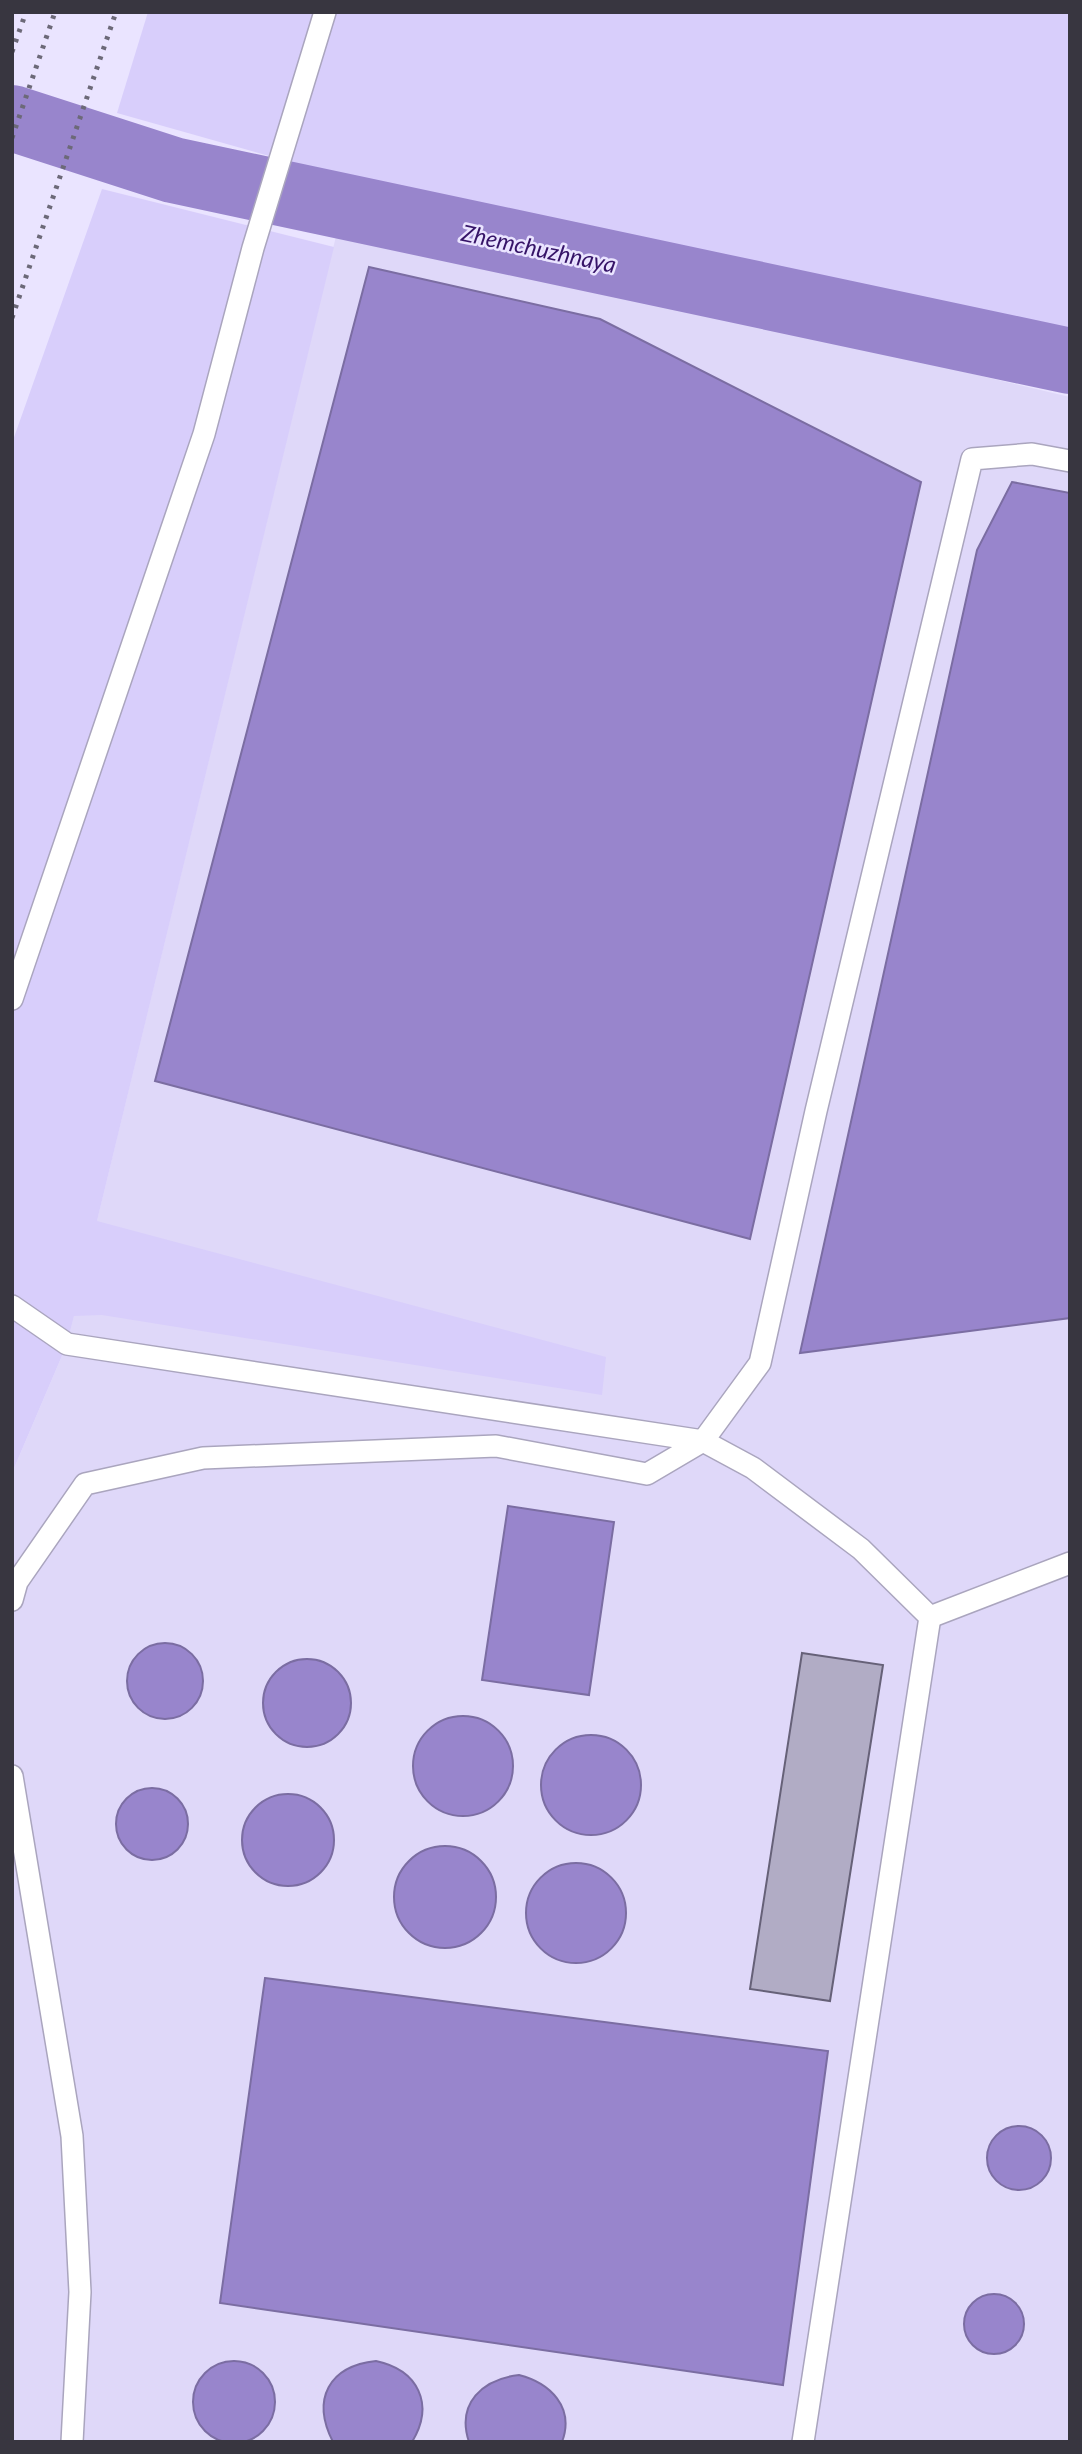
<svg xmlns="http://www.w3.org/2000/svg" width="1082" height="2454" viewBox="0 0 1082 2454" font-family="Lato,sans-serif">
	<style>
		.built { fill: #dfd8f9 }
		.green { fill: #d8cefb }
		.water { fill: #9885cc; stroke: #7b6da2; stroke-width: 2 }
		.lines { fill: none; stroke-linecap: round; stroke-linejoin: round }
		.river { stroke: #9885cc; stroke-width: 66 }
		.building { fill: #b1acc5; stroke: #666178; stroke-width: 2 }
		.service-casing { stroke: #aaa5be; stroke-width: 24 }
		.service { stroke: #fff; stroke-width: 21 }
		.rail { stroke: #6c6978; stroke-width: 5; stroke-dasharray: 3.5 7; stroke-linecap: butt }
		.labels { text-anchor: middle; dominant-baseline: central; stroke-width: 5; stroke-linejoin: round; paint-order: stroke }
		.water-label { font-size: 23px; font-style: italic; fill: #361468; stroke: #eae4ff }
	</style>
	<rect width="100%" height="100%" fill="#eae4ff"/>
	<path class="built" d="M339,224L1070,397V2442H12V1473L67,1344Z"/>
	<g class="green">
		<path d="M148,12H1070V332L308,167L117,113Z"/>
		<path d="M102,189L334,247L97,1221L606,1357L602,1395L102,1315L74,1316L67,1344L12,1473V443Z"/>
	</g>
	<g class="water">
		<path d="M369,267L600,319L921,482L750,1239L155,1081Z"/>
		<path d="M1012,482L1070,493V1318L800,1353L977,550Z"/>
		<path d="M508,1506L614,1522L589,1695L482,1680Z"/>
		<circle cx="165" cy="1681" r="38"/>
		<circle cx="307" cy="1703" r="44"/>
		<circle cx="463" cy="1766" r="50"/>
		<circle cx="591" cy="1785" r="50"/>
		<circle cx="152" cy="1824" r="36"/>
		<circle cx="288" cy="1840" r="46"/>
		<circle cx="445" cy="1897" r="51"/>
		<circle cx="576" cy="1913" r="50"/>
		<path d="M265,1978L828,2051L783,2385L220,2303Z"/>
		<circle cx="1019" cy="2158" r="32"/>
		<circle cx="994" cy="2324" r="30"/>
		<circle cx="234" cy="2402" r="41"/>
		<path d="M376,2361C418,2370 435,2404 412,2442H333C311,2399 329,2366 376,2361Z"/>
		<path d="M519,2375C550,2383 575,2407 562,2442H469C456,2403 483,2379 519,2375Z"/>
	</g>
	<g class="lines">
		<path class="river" d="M12,118L173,170L1070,361"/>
	</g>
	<path class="building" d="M802,1653L883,1665L830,2001L750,1989Z"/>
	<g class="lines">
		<defs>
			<g id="service">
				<path d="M12,999L204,434L253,248L325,12"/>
				<path d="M12,1306L67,1344L703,1441L753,1468L861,1549L930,1617L803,2442"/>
				<path d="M12,1600L17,1582L85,1484L203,1458L496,1446L647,1474L703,1441L760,1363L816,1111L972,459L1032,454L1070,461"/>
				<path d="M930,1617L1070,1563"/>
				<path d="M12,1776L72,2136L80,2292L72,2442"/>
			</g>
		</defs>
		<use href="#service" class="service-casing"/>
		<use href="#service" class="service"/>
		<g class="rail">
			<path d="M12,52L26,12"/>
			<path d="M12,138L55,12"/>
			<path d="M12,318L116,12"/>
		</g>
	</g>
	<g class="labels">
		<g class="water-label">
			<text transform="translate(539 248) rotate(12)">Zhemchuzhnaya</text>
		</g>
	</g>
	<rect width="1082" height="2454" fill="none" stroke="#383640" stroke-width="28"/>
</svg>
